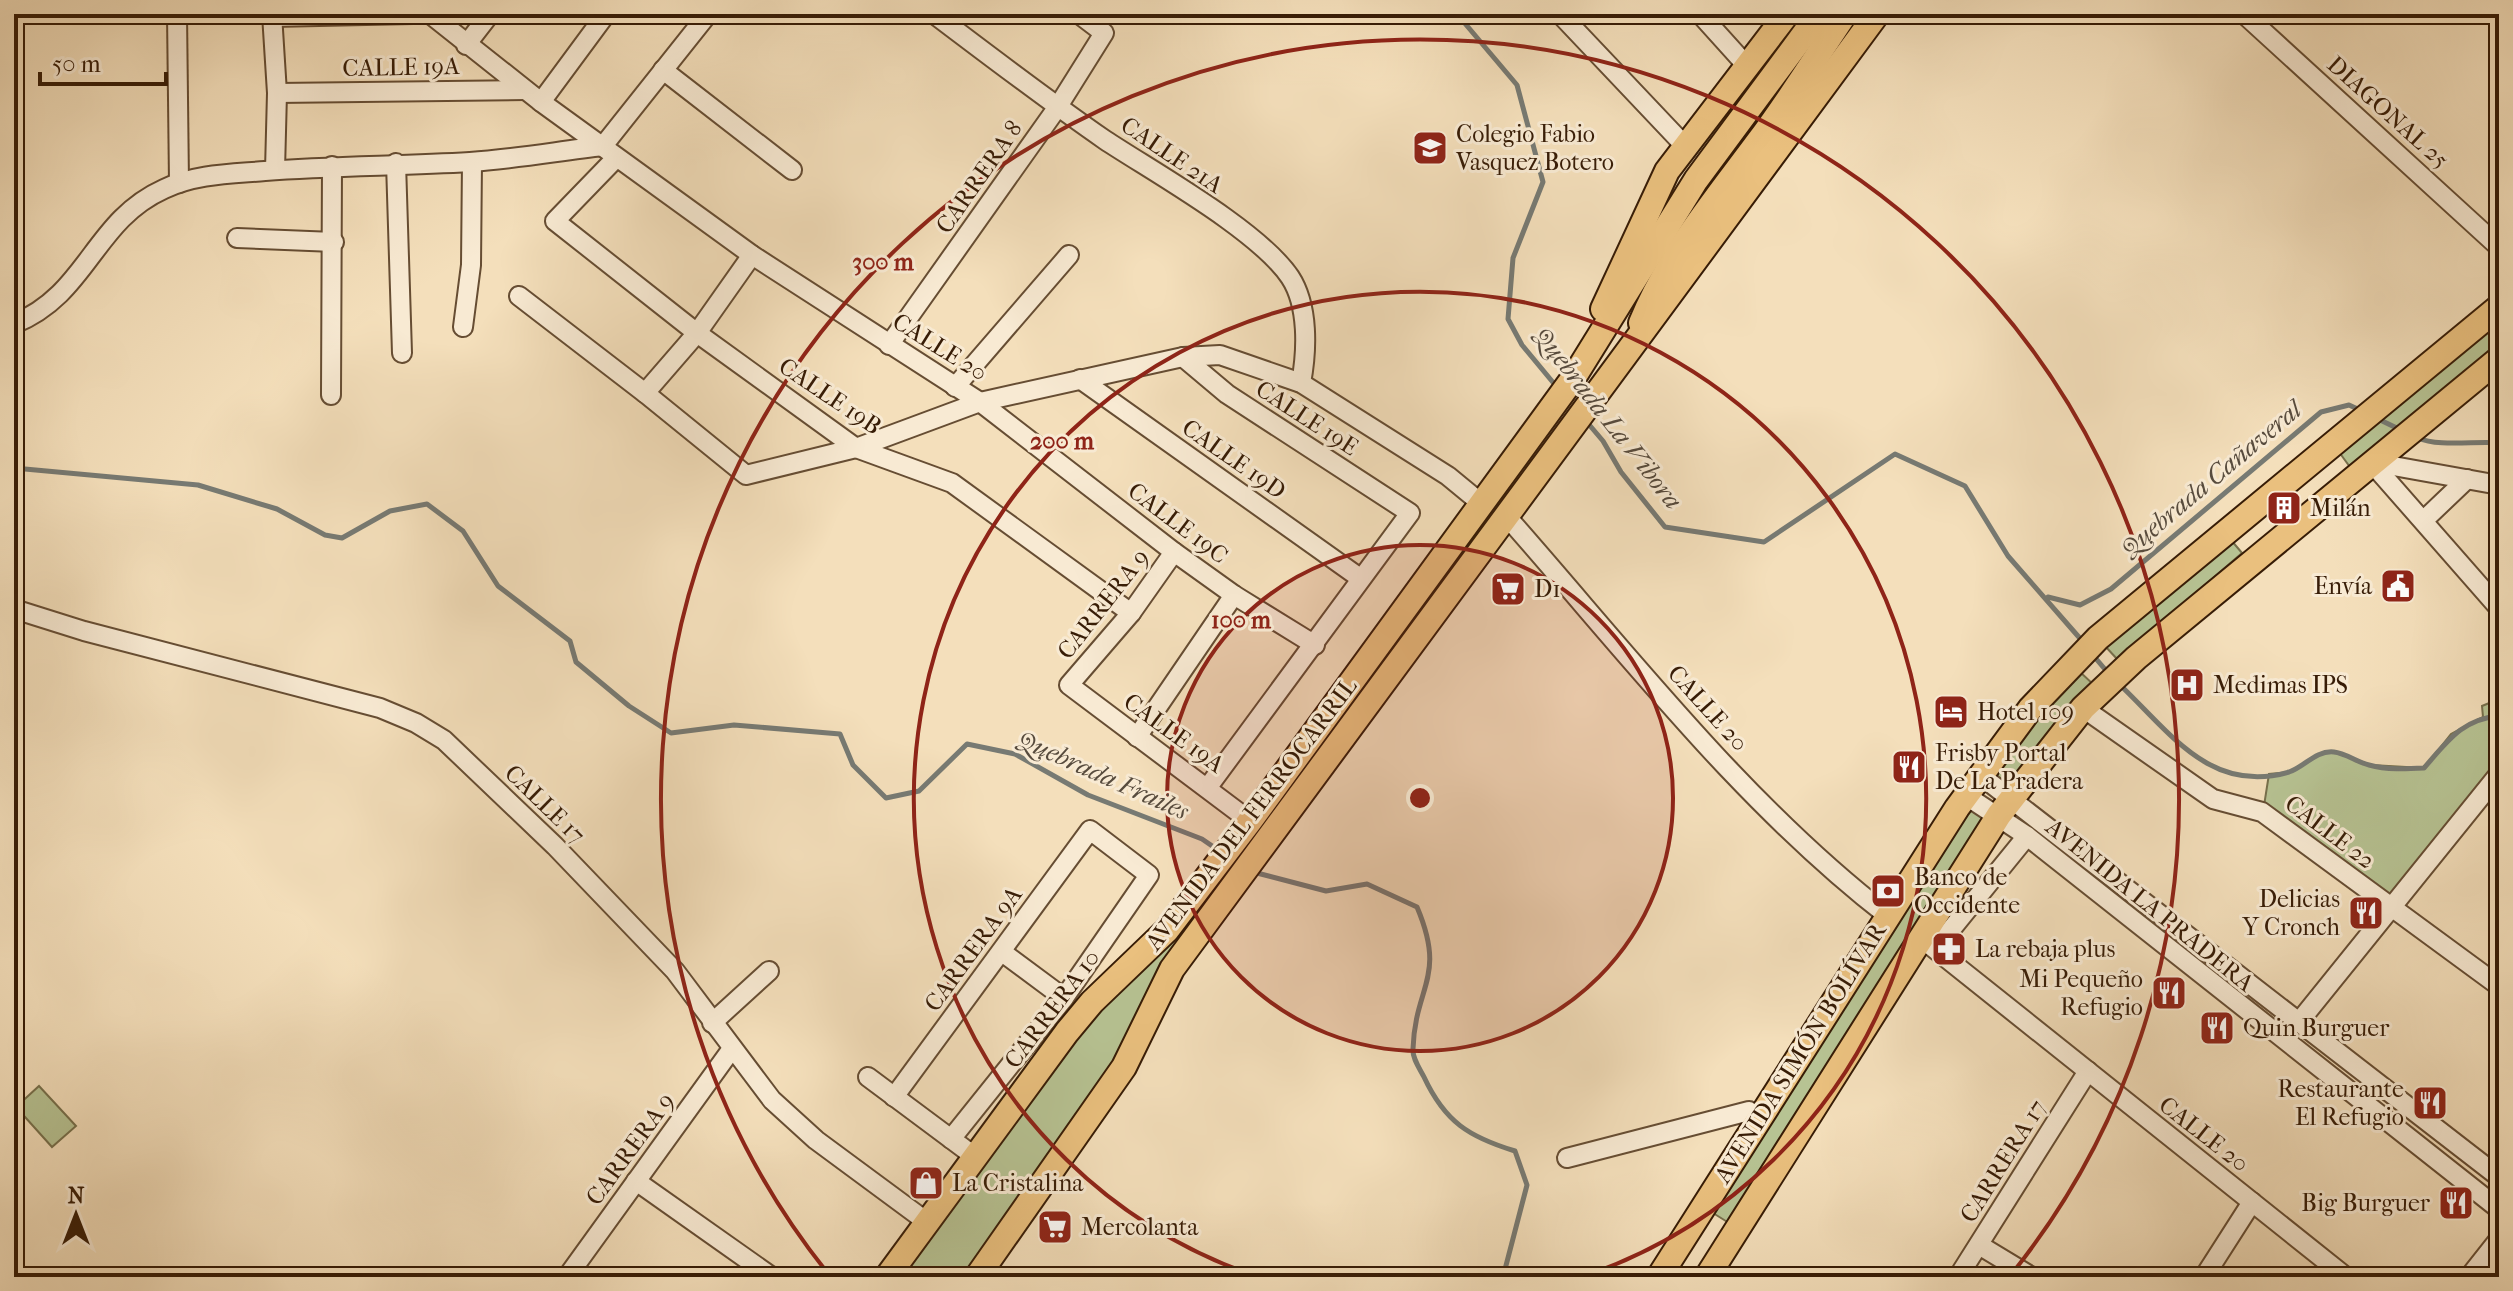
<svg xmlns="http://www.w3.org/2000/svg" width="2513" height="1291" viewBox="0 0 2513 1291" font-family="'IM FELL French Canon',serif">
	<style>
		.green { fill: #b7c393; stroke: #77704c; stroke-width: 2 }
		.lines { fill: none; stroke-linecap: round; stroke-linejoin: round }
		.stream { stroke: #777a73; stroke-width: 5 }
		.minor-casing { stroke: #664d33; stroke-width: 22 }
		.major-casing { stroke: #371c06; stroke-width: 28 }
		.minor { stroke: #f8ead3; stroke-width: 18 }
		.major { stroke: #eac07e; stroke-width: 24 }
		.ring { fill: none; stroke: #8f2418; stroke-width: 4 }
		.labels { text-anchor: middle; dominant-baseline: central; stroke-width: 6; stroke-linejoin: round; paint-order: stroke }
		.street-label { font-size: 24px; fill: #371c06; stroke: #f8ead3 }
		.poi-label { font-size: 24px; fill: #371c06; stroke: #f8ead3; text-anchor: start }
		.water-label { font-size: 26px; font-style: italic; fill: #574b3d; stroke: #f8ead3 }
		.centre { fill: #8f2418; stroke: #f8ead3; stroke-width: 4 }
		.ring-label { font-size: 24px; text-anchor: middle; font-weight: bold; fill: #8f2418; stroke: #f8ead3; stroke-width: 6; stroke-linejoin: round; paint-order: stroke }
	</style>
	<rect width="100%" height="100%" fill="#f4dfbb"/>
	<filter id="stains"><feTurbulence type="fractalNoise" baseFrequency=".0025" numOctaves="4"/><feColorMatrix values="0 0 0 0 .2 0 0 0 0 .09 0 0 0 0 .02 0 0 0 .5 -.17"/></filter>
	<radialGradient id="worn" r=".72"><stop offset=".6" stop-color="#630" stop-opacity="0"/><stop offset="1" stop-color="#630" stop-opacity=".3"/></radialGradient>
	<g class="green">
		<path d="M2499,322V344L2350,467L2339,452Z"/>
		<path d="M2231,540L2242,553L2118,660L2105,646Z"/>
		<path d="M2079,671L2094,685L2005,792L1988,780Z"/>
		<path d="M2499,699V774L2393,909L2263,812L2269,774L2291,772L2323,753L2334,752L2371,765L2424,768L2451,734L2483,717L2482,706Z"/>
		<path d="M1974,800L1991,810L1729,1223L1713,1213Z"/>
		<path d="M1199,906L1204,909L1172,969L977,1277H887L1067,1032Z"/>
		<path d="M39,1086L76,1126L52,1147L16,1107Z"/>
	</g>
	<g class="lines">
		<g class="stream">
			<path d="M1457,14L1517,85L1543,182L1513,258L1508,319L1522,345L1556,386"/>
			<path d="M2378,419L2401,430"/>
			<path d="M1586,421L1603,441L1621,472L1665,527L1764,542L1895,454L1965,486L2008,556L2084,643"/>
			<path d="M2418,438C2438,447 2475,441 2499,443"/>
			<path d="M14,468L198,485L277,509L325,535L342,538L390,511L427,504L463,531L498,586L570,641L576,662L629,706L671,733L734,725L840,734L853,765L886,798L919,791L967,744L1015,754L1088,795L1202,839L1218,850"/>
			<path d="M2048,597L2080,605L2111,589L2321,412L2349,405L2362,411"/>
			<path d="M2092,654L2109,674"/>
			<path d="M2119,684C2169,731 2210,795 2289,772C2304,767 2316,750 2334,752C2345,753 2357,762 2369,765C2387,770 2406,769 2424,768C2447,742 2462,719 2499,716"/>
			<path d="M1253,872L1326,891L1367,884L1417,907C1447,978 1415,985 1413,1049C1412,1058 1420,1069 1424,1077C1445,1122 1469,1137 1515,1151L1527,1185L1503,1277"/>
		</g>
		<defs>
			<g id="minor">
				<path d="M177,14L179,183"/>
				<path d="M272,14L277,93L275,170"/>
				<path d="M430,14L541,102L752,255L980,402L1174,552L1234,595L1315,645"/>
				<path d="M934,14C991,57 1047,100 1105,140C1155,173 1258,230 1290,277C1309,306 1307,351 1301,383"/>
				<path d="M1560,14L1685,146"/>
				<path d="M1700,14L1746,65"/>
				<path d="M2244,14L2499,247"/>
				<path d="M272,17L413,14"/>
				<path d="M466,45L490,14"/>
				<path d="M663,70L792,170"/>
				<path d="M277,93L525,90"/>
				<path d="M541,102L606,14"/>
				<path d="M616,158L555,221L697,333L856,448L952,483L1131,613"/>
				<path d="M396,163L402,353"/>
				<path d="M237,238L334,242"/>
				<path d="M519,296L645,393L697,333L752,255"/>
				<path d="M14,324C88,294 93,221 164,189C196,174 230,174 265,171C333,166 402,166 470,162C515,159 559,151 603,146L708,14"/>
				<path d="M463,327L471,265L472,162"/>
				<path d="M889,345L1057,108L1104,33L1079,14"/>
				<path d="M1183,357L1227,394L1410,513L1208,787"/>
				<path d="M1080,379L1360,578"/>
				<path d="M955,387L1069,255"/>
				<path d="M645,393L746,475L856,448L980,402L1183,357L1220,355L1301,383L1448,476L1482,504"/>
				<path d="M331,395L332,166"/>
				<path d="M2371,462L2499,608"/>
				<path d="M2371,462L2499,485"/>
				<path d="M1508,518C1628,654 1743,804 1888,916"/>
				<path d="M2424,520L2467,479"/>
				<path d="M1174,552L1131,613L1069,685L1250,821"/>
				<path d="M14,609L84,631L380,708L416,723L444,740L555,846L675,971L772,1100L816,1140L927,1222"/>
				<path d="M2083,708L2213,799L2262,812L2499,986"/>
				<path d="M1137,737L1234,595"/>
				<path d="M1980,775L2499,1177"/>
				<path d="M1965,795L2027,836L2499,1209"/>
				<path d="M1921,938L2346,1277"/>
				<path d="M1936,948L2027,836"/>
				<path d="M1002,952L1064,998"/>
				<path d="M2299,1022L2499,774"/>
				<path d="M712,1023L769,971"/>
				<path d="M868,1077L974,1156"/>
				<path d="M894,1097L1090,830L1149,875L1064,998L951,1139"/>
				<path d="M1567,1158L1749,1111L1759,1119"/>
				<path d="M636,1181L772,1277"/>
				<path d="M1979,1245L2032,1277"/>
				<path d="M567,1277L731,1050"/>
				<path d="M1958,1277L2088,1071"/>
				<path d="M2204,1277L2252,1202"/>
				<path d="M2469,1277L2499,1239"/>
			</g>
			<g id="major">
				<path d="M1603,309L1667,171L1787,14"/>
				<path d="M1641,323C1669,255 1715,200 1758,142C1789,101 1816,57 1845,14"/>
				<path d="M887,1277L1067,1032L1092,1002L1167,930L1250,821L1574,377L1696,180L1819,14"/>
				<path d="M977,1277L1124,1067L1172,969L1877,14"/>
				<path d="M1659,1277L1957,808L2030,709L2098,638L2499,307"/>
				<path d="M1707,1277L1999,815L2083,708L2136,658L2499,359"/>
			</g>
		</defs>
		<use href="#minor" class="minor-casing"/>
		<use href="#major" class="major-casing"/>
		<use href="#minor" class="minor"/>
		<use href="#major" class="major"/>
	</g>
	<circle cx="1420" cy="798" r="253" fill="#8f2418" fill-opacity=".12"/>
	<g class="ring">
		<circle cx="1420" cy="798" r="253"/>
		<path d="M1255 1276A506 506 0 1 1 1585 1276"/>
		<path d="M830 1276A759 759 0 1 1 2010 1276"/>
	</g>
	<defs>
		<symbol id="university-square" viewBox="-11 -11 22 22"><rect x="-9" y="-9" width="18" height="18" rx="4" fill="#8f2418" stroke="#f8ead3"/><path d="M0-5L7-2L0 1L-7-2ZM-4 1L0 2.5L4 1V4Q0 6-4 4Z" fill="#fff"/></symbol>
		<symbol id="building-square" viewBox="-11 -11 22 22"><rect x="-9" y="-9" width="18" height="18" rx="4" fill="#8f2418" stroke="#f8ead3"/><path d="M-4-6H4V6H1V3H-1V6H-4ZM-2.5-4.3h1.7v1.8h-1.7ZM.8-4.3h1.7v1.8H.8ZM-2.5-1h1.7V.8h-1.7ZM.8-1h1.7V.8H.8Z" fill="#fff"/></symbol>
		<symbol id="civic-square" viewBox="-11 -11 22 22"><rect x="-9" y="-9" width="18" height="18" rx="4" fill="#8f2418" stroke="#f8ead3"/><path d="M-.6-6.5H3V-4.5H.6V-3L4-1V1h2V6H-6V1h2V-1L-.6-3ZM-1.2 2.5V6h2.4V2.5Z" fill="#fff"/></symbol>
		<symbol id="supermarket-square" viewBox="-11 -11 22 22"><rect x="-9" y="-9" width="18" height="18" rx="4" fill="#8f2418" stroke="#f8ead3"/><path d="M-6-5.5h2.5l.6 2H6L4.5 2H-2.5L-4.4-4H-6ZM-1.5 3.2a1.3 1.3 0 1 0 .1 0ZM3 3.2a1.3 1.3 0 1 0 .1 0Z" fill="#fff"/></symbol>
		<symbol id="hospital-square" viewBox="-11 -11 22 22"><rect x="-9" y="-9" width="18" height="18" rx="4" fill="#8f2418" stroke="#f8ead3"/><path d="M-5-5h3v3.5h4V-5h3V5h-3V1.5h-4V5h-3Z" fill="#fff"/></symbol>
		<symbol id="hotel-square" viewBox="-11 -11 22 22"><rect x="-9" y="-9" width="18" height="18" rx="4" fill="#8f2418" stroke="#f8ead3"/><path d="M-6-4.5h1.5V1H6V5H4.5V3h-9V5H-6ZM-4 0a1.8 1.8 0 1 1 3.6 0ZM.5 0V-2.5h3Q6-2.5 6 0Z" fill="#fff"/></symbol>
		<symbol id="restaurant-square" viewBox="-11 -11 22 22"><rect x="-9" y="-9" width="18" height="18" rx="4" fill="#8f2418" stroke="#f8ead3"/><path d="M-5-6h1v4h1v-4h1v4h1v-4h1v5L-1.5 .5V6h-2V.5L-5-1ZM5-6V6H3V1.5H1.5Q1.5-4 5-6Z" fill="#fff"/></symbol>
		<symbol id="bank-square" viewBox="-11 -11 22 22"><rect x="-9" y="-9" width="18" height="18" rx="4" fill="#8f2418" stroke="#f8ead3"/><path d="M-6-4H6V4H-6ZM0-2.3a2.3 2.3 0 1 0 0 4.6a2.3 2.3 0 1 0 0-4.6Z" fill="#fff"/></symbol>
		<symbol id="pharmacy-square" viewBox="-11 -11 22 22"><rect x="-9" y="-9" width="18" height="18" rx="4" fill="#8f2418" stroke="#f8ead3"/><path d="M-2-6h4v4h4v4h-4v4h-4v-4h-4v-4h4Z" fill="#fff"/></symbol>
		<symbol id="shop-square" viewBox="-11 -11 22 22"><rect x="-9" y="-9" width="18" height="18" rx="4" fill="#8f2418" stroke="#f8ead3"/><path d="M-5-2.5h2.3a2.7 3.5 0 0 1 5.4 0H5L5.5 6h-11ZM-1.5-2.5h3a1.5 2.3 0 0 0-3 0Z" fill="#fff"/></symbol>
	</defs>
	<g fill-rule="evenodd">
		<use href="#university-square" x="1410" y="128" width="40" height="40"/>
		<use href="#building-square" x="2264" y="488" width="40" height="40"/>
		<use href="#civic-square" x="2378" y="566" width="40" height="40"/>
		<use href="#supermarket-square" x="1488" y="569" width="40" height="40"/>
		<use href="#hospital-square" x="2167" y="665" width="40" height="40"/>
		<use href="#hotel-square" x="1931" y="692" width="40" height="40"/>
		<use href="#restaurant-square" x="1889" y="747" width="40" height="40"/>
		<use href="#bank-square" x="1868" y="871" width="40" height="40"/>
		<use href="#restaurant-square" x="2346" y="893" width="40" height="40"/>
		<use href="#pharmacy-square" x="1929" y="929" width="40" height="40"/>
		<use href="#restaurant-square" x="2149" y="973" width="40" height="40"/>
		<use href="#restaurant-square" x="2197" y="1008" width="40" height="40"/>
		<use href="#restaurant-square" x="2410" y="1083" width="40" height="40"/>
		<use href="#shop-square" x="906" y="1163" width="40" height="40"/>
		<use href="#restaurant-square" x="2436" y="1183" width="40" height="40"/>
		<use href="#supermarket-square" x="1035" y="1207" width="40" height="40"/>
	</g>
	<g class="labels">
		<g class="street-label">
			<text transform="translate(401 67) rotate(-1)">CALLE 19A</text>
			<text transform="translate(2388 112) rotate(42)">DIAGONAL 25</text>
			<text transform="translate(1172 155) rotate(34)">CALLE 21A</text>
			<text transform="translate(979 177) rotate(-55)">CARRERA 8</text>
			<text transform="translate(940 347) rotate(32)">CALLE 20</text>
			<text transform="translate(830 396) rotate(34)">CALLE 19B</text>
			<text transform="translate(1307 418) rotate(33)">CALLE 19E</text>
			<text transform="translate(1234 459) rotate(35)">CALLE 19D</text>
			<text transform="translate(1178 523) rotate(37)">CALLE 19C</text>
			<text transform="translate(1103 604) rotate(-52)">CARRERA 9</text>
			<text transform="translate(1708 708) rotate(48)">CALLE 20</text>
			<text transform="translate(1174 733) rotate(36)">CALLE 19A</text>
			<text transform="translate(545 804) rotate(44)">CALLE 17</text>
			<text transform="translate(1251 814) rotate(-53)">AVENIDA DEL FERROCARRIL</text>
			<text transform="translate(2330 832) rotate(37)">CALLE 22</text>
			<text transform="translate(2150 905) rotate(39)">AVENIDA LA PRADERA</text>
			<text transform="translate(973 949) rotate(-54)">CARRERA 9A</text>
			<text transform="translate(1052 1009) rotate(-53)">CARRERA 10</text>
			<text transform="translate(1800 1053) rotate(-58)">AVENIDA SIMÓN BOLÍVAR</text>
			<text transform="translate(2204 1134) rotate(38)">CALLE 20</text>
			<text transform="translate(630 1149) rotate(-54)">CARRERA 9</text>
			<text transform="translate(2003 1161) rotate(-58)">CARRERA 17</text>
		</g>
		<g class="poi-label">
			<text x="1456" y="134">Colegio Fabio<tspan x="1456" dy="28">Vasquez Botero</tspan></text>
			<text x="2310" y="508">Milán</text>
			<text x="2372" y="586" text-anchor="end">Envía</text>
			<text x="1534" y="589">D1</text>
			<text x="2213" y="685">Medimas IPS</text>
			<text x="1977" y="712">Hotel 109</text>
			<text x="1935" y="753">Frisby Portal<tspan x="1935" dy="28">De La Pradera</tspan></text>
			<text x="1914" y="877">Banco de<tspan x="1914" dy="28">Occidente</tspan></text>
			<text x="2340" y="899" text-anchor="end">Delicias<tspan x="2340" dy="28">Y Cronch</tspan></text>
			<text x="1975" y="949">La rebaja plus</text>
			<text x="2143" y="979" text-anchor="end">Mi Pequeño<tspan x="2143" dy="28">Refugio</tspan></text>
			<text x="2243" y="1028">Quin Burguer</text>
			<text x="2404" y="1089" text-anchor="end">Restaurante<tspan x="2404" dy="28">El Refugio</tspan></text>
			<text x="952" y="1183">La Cristalina</text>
			<text x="2430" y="1203" text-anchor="end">Big Burguer</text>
			<text x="1081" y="1227">Mercolanta</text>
		</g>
		<g class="water-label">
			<text transform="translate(1608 418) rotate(52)">Quebrada La Vibora</text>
			<text transform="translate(2211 479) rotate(-40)">Quebrada Cañaveral</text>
			<text transform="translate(1103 775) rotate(24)">Quebrada Frailes</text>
		</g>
	</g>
	<circle cx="1420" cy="798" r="12" class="centre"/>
	<g class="ring-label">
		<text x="883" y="270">300 m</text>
		<text x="1062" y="449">200 m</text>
		<text x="1241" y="628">100 m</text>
	</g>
	<rect width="2513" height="1291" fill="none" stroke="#f4dfbb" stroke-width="48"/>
	<rect x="16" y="16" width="2481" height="1259" fill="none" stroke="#371c06" stroke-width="4"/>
	<rect x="24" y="24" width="2465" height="1243" fill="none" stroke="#371c06" stroke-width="2"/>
	<g transform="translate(76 1215)" stroke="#f8ead3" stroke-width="6" paint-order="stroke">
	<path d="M0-6L14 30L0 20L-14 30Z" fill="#371c06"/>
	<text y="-12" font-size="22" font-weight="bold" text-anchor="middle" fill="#371c06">N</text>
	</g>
	<path d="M40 72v12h126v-12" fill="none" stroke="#371c06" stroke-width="4"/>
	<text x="52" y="72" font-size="24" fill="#371c06" stroke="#f8ead3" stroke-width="6" paint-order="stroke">50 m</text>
	<rect width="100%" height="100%" filter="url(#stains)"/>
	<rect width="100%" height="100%" fill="url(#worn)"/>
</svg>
